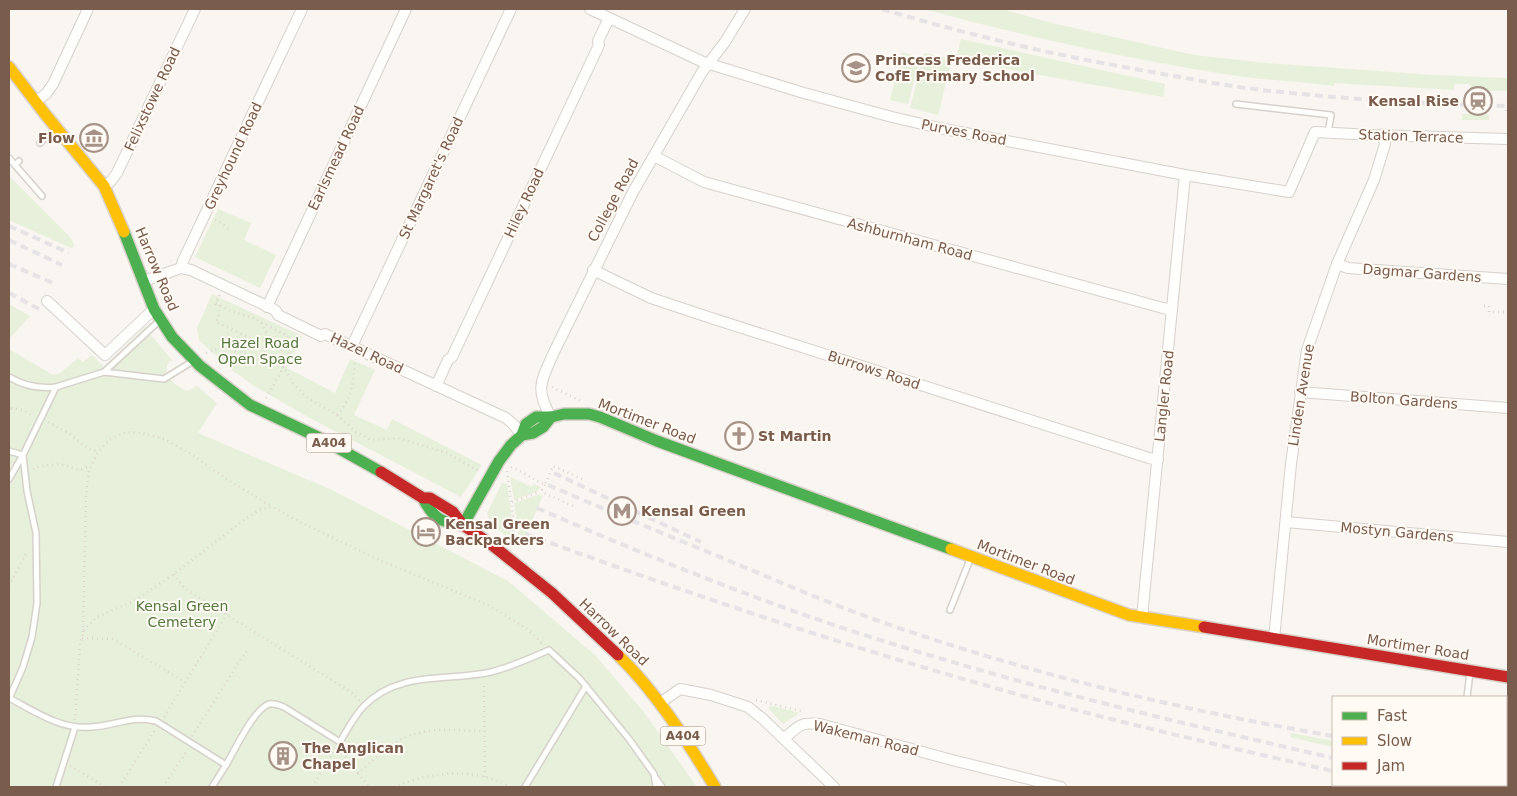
<svg xmlns="http://www.w3.org/2000/svg" width="1517" height="796" viewBox="0 0 1517 796" font-family="'DejaVu Sans',sans-serif">
	<style>
		.green { fill: #e7f0db }
		.lines { fill: none; stroke-linecap: round; stroke-linejoin: round }
		.lane-casing { stroke: #d7d1cb; stroke-width: 8 }
		.street-casing { stroke: #d7d1cb; stroke-width: 12 }
		.fast-casing { stroke: #d9d2cb; stroke-width: 14 }
		.slow-casing { stroke: #d9d2cb; stroke-width: 14 }
		.jam-casing { stroke: #d9d2cb; stroke-width: 14 }
		.path { stroke: #dcd5d0; stroke-width: 2.5; stroke-dasharray: 1 4; stroke-linecap: butt }
		.lane { stroke: #fefefd; stroke-width: 5 }
		.street { stroke: #fefefd; stroke-width: 10 }
		.fast { stroke: #4caf50; stroke-width: 11 }
		.slow { stroke: #ffc107; stroke-width: 11 }
		.jam { stroke: #c62828; stroke-width: 11 }
		.rail { stroke: #e6e3e7; stroke-width: 4; stroke-dasharray: 8 5; stroke-linecap: butt }
		.labels { text-anchor: middle; dominant-baseline: central; stroke-width: 4; stroke-linejoin: round; paint-order: stroke }
		.shield { fill: #fffaf3; stroke: #a28b7f; stroke-width: 1 }
		.shield-label { font-size: 12px; font-weight: bold; fill: #7a5c4d }
		.poi-label { font-size: 14px; font-weight: bold; fill: #7a5c4d; stroke: #fffaf3; text-anchor: start }
		.street-label { font-size: 14px; fill: #7a5c4d; stroke: #fffaf3 }
		.park-label { font-size: 14px; fill: #537a41; stroke: #fffaf3 }
	</style>
	<rect width="100%" height="100%" fill="#f9f5f0"/>
	<g class="green">
		<path d="M924,9H1002L1052,23L1194,55L1266,63L1434,75L1508,78V91H1470V84H1454V90L1334,83V86C1297,81 1260,80 1224,74C1123,58 1023,36 924,9Z"/>
		<path d="M961,39L1165,84L1163,97L956,60Z"/>
		<path d="M902,52L920,57L908,104L890,100Z"/>
		<path d="M924,53L952,59L938,115L910,108Z"/>
		<path d="M1462,114L1489,115V120H1462Z"/>
		<path d="M9,176L68,235L72,240L74,246L71,248L9,220Z"/>
		<path d="M218,209L251,223L244,240L276,255L260,288L195,257Z"/>
		<path d="M212,294L302,336L287,368L335,393L350,359L375,370L354,415L387,430L392,419L482,465L461,497L308,417L256,387L233,371L199,340L197,328Z"/>
		<path d="M9,304L30,316L12,336L9,338Z"/>
		<path d="M146,326L151,335L172,360C170,361 167,364 167,367C164,378 180,389 188,391L197,386L217,403L198,433L332,490L508,581L595,655L643,711L697,787H9V349L53,375L60,373L78,358L83,362L92,355L104,367Z"/>
		<path d="M510,477L532,487L534,484L540,487L538,491L514,500Z"/>
		<path d="M502,483L507,484L515,539L511,540L491,524L487,513Z"/>
		<path d="M540,494L541,496L543,495L523,542H520L518,532L520,531L518,528L514,503Z"/>
		<path d="M769,706H772L797,712L798,714L783,724L770,710Z"/>
		<path d="M1291,733L1333,741V747L1290,737Z"/>
	</g>
	<g class="lines">
		<defs>
			<g id="lane">
				<path d="M1236,104L1331,115L1328,133"/>
				<path d="M40,143L54,130"/>
				<path d="M9,158L15,165"/>
				<path d="M19,161L15,165L42,196"/>
				<path d="M104,372L159,321"/>
				<path d="M9,377C24,386 39,389 56,387L104,372L164,379L193,361"/>
				<path d="M9,451L23,455L9,479"/>
				<path d="M950,610L971,557"/>
				<path d="M1467,697L1470,673"/>
				<path d="M9,698C34,711 61,730 91,727C115,726 131,715 156,721L226,765C235,750 253,710 269,704C274,703 279,705 284,707L340,742C347,730 354,716 364,706C399,670 447,682 491,672C511,667 531,658 549,650L580,679L629,739L654,774L656,787"/>
				<path d="M9,699L23,667L32,637L37,603L36,533L27,491L23,455L56,387"/>
				<path d="M655,777L662,787"/>
				<path d="M56,787L75,727"/>
				<path d="M212,787L226,765"/>
				<path d="M525,787L586,686"/>
			</g>
			<g id="street">
				<path d="M590,9L703,62L804,93L892,117L939,128L1185,175L1289,192L1315,132L1372,135L1508,139"/>
				<path d="M35,102L46,94L53,84L88,9"/>
				<path d="M654,156L704,182L1163,308L1172,310"/>
				<path d="M104,186L111,181L117,173L195,9"/>
				<path d="M1337,264L1348,268L1362,269L1508,279"/>
				<path d="M181,268L183,261L302,9"/>
				<path d="M593,270L651,298L708,317L1149,458L1158,460"/>
				<path d="M144,281L181,268L191,270L273,309L276,311L278,315L321,336L325,334L506,418L513,424L522,435"/>
				<path d="M47,301L105,355L154,309"/>
				<path d="M267,307L406,9"/>
				<path d="M352,346L511,9"/>
				<path d="M436,386L448,360L452,357L599,45L598,41L609,18"/>
				<path d="M1300,392L1508,408"/>
				<path d="M551,417C534,388 542,380 554,352L633,192L702,72L725,42L745,9"/>
				<path d="M1286,522L1508,542"/>
				<path d="M1142,617L1185,175"/>
				<path d="M1274,639L1291,464L1307,350L1337,264L1374,180L1385,144L1383,134"/>
				<path d="M660,703L680,689L711,695L748,707L763,719L834,787"/>
				<path d="M784,739C798,726 800,722 820,724L952,760L1061,787"/>
			</g>
			<g id="fast">
				<path d="M124,232L154,309L172,337L200,366L250,405L322,439L381,472"/>
				<path d="M522,435L526,424L536,417H551L564,414H589L600,417L657,441L951,549"/>
				<path d="M423,498C433,518 441,523 463,525"/>
				<path d="M463,525L499,461L511,445L522,435L533,433L543,427L551,417"/>
			</g>
			<g id="slow">
				<path d="M9,67L45,114L104,186L124,232"/>
				<path d="M951,549L1129,615L1204,627"/>
				<path d="M618,655C657,693 687,741 715,787"/>
			</g>
			<g id="jam">
				<path d="M381,472L423,498H430L453,512L463,525L492,545L552,593L618,655"/>
				<path d="M1204,627L1508,677"/>
			</g>
		</defs>
		<use href="#lane" class="lane-casing"/>
		<use href="#street" class="street-casing"/>
		<use href="#fast" class="fast-casing"/>
		<use href="#slow" class="slow-casing"/>
		<use href="#jam" class="jam-casing"/>
		<g class="path">
			<path d="M1506,110V114H1508"/>
			<path d="M215,220L223,224L230,230"/>
			<path d="M216,303L230,311L253,318L288,336L283,350L269,337L261,343L216,322L219,313V305"/>
			<path d="M215,305L220,294"/>
			<path d="M1484,306H1489V312H1504"/>
			<path d="M261,323L269,337"/>
			<path d="M206,353L214,350L227,348L284,367L293,383L306,397L337,415L356,432L371,440L398,438L447,453L479,471"/>
			<path d="M552,387L581,401"/>
			<path d="M266,398L284,367L295,336"/>
			<path d="M9,405L11,406V411L9,414"/>
			<path d="M11,408L23,410L33,416"/>
			<path d="M337,415C354,395 353,384 355,359"/>
			<path d="M48,422L70,434L87,448L99,452"/>
			<path d="M511,467C523,472 533,479 545,485L553,466L582,479"/>
			<path d="M33,469L40,466L60,464L80,470L90,466"/>
			<path d="M507,471L517,544L515,546"/>
			<path d="M545,485L542,490L544,493L573,506"/>
			<path d="M512,502L539,492"/>
			<path d="M174,574L185,589L351,692L360,701"/>
			<path d="M9,586L27,552"/>
			<path d="M83,632L86,494L89,470L97,454L110,439L126,432L142,433L164,439L191,454L225,478L271,506"/>
			<path d="M82,638L113,639L185,682"/>
			<path d="M484,686L485,777"/>
			<path d="M756,700L801,711L803,714"/>
			<path d="M164,717L227,614"/>
			<path d="M75,720L80,645L84,630L97,617L134,601L174,574L245,519L261,509L273,507L290,517L379,560L488,605L526,628L543,644"/>
			<path d="M192,736L247,650"/>
			<path d="M338,750L342,752L358,773C371,762 384,750 398,741C423,726 456,730 483,731"/>
			<path d="M70,766L106,787"/>
			<path d="M358,773L369,787"/>
			<path d="M119,787L155,730"/>
			<path d="M163,787L188,749"/>
			<path d="M312,787L336,748"/>
			<path d="M394,787C432,771 473,767 510,787"/>
		</g>
		<use href="#lane" class="lane"/>
		<use href="#street" class="street"/>
		<use href="#fast" class="fast"/>
		<use href="#slow" class="slow"/>
		<use href="#jam" class="jam"/>
		<g class="rail">
			<path d="M882,9C969,35 1057,56 1147,71C1191,79 1236,88 1281,92C1357,100 1432,104 1508,106"/>
			<path d="M9,226L69,253"/>
			<path d="M9,240L62,265"/>
			<path d="M9,264L53,283"/>
			<path d="M9,293L39,309"/>
			<path d="M554,473L701,542"/>
			<path d="M548,485C613,513 679,540 744,567C796,589 848,611 902,629C1043,677 1187,711 1333,736"/>
			<path d="M537,508C658,561 780,610 906,648C1047,692 1190,725 1333,758"/>
			<path d="M526,534C678,590 832,642 988,686C1102,719 1218,745 1333,771"/>
			<path d="M1506,759H1508"/>
			<path d="M1391,785L1402,787"/>
			<path d="M1420,785L1431,787"/>
			<path d="M1448,785L1459,787"/>
			<path d="M1476,785L1487,787"/>
		</g>
	</g>
	<defs>
		<symbol id="school-ring" viewBox="-11 -11 22 22"><circle r="9.5" fill="#fffaf3" stroke="#a69286" stroke-width="1.5"/><path d="M0-5L7-2L0 1L-7-2ZM-4 1L0 2.5L4 1V4Q0 6-4 4Z" fill="#a69286"/></symbol>
		<symbol id="station-ring" viewBox="-11 -11 22 22"><circle r="9.5" fill="#fffaf3" stroke="#a69286" stroke-width="1.5"/><path d="M-3-6H3Q5-6 5-4V2Q5 4 3 4L4.5 6H3L1.5 4h-3L-3 6H-4.5L-3 4Q-5 4-5 2V-4Q-5-6-3-6ZM-3.5-4v3h7v-3ZM-3.5 1v1.5H-2V1ZM2 1v1.5H3.5V1Z" fill="#a69286"/></symbol>
		<symbol id="museum-ring" viewBox="-11 -11 22 22"><circle r="9.5" fill="#fffaf3" stroke="#a69286" stroke-width="1.5"/><path d="M0-6L6-3V-2H-6V-3ZM-5-1h2V3h-2ZM-1-1h2V3h-2ZM3-1h2V3H3ZM-6 4H6V6H-6Z" fill="#a69286"/></symbol>
		<symbol id="church-ring" viewBox="-11 -11 22 22"><circle r="9.5" fill="#fffaf3" stroke="#a69286" stroke-width="1.5"/><path d="M-1.2-6h2.4v3.5h3.3v2.4h-3.3V6h-2.4V-.1h-3.3v-2.4h3.3Z" fill="#a69286"/></symbol>
		<symbol id="metro-ring" viewBox="-11 -11 22 22"><circle r="9.5" fill="#fffaf3" stroke="#a69286" stroke-width="1.5"/><path d="M-5.5 5V-5H-3L0 0L3-5H5.5V5H3V-.5L0 4L-3-.5V5Z" fill="#a69286"/></symbol>
		<symbol id="hotel-ring" viewBox="-11 -11 22 22"><circle r="9.5" fill="#fffaf3" stroke="#a69286" stroke-width="1.5"/><path d="M-6-4.5h1.5V1H6V5H4.5V3h-9V5H-6ZM-4 0a1.8 1.8 0 1 1 3.6 0ZM.5 0V-2.5h3Q6-2.5 6 0Z" fill="#a69286"/></symbol>
		<symbol id="building-ring" viewBox="-11 -11 22 22"><circle r="9.5" fill="#fffaf3" stroke="#a69286" stroke-width="1.5"/><path d="M-4-6H4V6H1V3H-1V6H-4ZM-2.5-4.3h1.7v1.8h-1.7ZM.8-4.3h1.7v1.8H.8ZM-2.5-1h1.7V.8h-1.7ZM.8-1h1.7V.8H.8Z" fill="#a69286"/></symbol>
	</defs>
	<g fill-rule="evenodd">
		<use href="#school-ring" x="840" y="52" width="32" height="32"/>
		<use href="#station-ring" x="1462" y="85" width="32" height="32"/>
		<use href="#museum-ring" x="78" y="122" width="32" height="32"/>
		<use href="#church-ring" x="723" y="420" width="32" height="32"/>
		<use href="#metro-ring" x="606" y="495" width="32" height="32"/>
		<use href="#hotel-ring" x="410" y="516" width="32" height="32"/>
		<use href="#building-ring" x="267" y="740" width="32" height="32"/>
	</g>
	<g class="labels">
		<g class="shield">
			<rect x="306.5" y="433.5" width="45" height="19" rx="4"/>
			<rect x="660.5" y="726.5" width="45" height="19" rx="4"/>
		</g>
		<g class="shield-label">
			<text x="329" y="443">A404</text>
			<text x="683" y="736">A404</text>
		</g>
		<g class="poi-label">
			<text x="875" y="60">Princess Frederica<tspan x="875" dy="16">CofE Primary School</tspan></text>
			<text x="1459" y="101" text-anchor="end">Kensal Rise</text>
			<text x="75" y="138" text-anchor="end">Flow</text>
			<text x="758" y="436">St Martin</text>
			<text x="641" y="511">Kensal Green</text>
			<text x="445" y="524">Kensal Green<tspan x="445" dy="16">Backpackers</tspan></text>
			<text x="302" y="748">The Anglican<tspan x="302" dy="16">Chapel</tspan></text>
		</g>
		<g class="street-label">
			<text transform="translate(152 99) rotate(-65)">Felixstowe Road</text>
			<text transform="translate(964 132) rotate(11)">Purves Road</text>
			<text transform="translate(1411 136) rotate(2)">Station Terrace</text>
			<text transform="translate(233 156) rotate(-65)">Greyhound Road</text>
			<text transform="translate(336 158) rotate(-65)">Earlsmead Road</text>
			<text transform="translate(431 178) rotate(-65)">St Margaret's Road</text>
			<text transform="translate(613 200) rotate(-62)">College Road</text>
			<text transform="translate(524 203) rotate(-65)">Hiley Road</text>
			<text transform="translate(910 239) rotate(15)">Ashburnham Road</text>
			<text transform="translate(157 269) rotate(67)">Harrow Road</text>
			<text transform="translate(1422 273) rotate(4)">Dagmar Gardens</text>
			<text transform="translate(367 353) rotate(25)">Hazel Road</text>
			<text transform="translate(874 370) rotate(18)">Burrows Road</text>
			<text transform="translate(1301 395) rotate(-81)">Linden Avenue</text>
			<text transform="translate(1164 396) rotate(-84)">Langler Road</text>
			<text transform="translate(1404 400) rotate(4)">Bolton Gardens</text>
			<text transform="translate(647 421) rotate(21)">Mortimer Road</text>
			<text transform="translate(1397 532) rotate(5)">Mostyn Gardens</text>
			<text transform="translate(1026 562) rotate(21)">Mortimer Road</text>
			<text transform="translate(614 632) rotate(44)">Harrow Road</text>
			<text transform="translate(1418 647) rotate(9)">Mortimer Road</text>
			<text transform="translate(866 738) rotate(14)">Wakeman Road</text>
		</g>
		<g class="park-label">
			<text x="260" y="343">Hazel Road<tspan x="260" dy="16">Open Space</tspan></text>
			<text x="182" y="606">Kensal Green<tspan x="182" dy="16">Cemetery</tspan></text>
		</g>
	</g>
	<rect width="1517" height="796" fill="none" stroke="#7a5c4d" stroke-width="20"/>
	<rect x="1332" y="696" width="175" height="90" fill="#fffaf3" stroke="#cabbb1"/>
	<rect x="1342" y="712" width="25" height="8" fill="#4caf50" stroke="#cabbb1"/>
	<text x="1377" y="721" font-size="15" fill="#7a5c4d">Fast</text>
	<rect x="1342" y="737" width="25" height="8" fill="#ffc107" stroke="#cabbb1"/>
	<text x="1377" y="746" font-size="15" fill="#7a5c4d">Slow</text>
	<rect x="1342" y="762" width="25" height="8" fill="#c62828" stroke="#cabbb1"/>
	<text x="1377" y="771" font-size="15" fill="#7a5c4d">Jam</text>
</svg>
